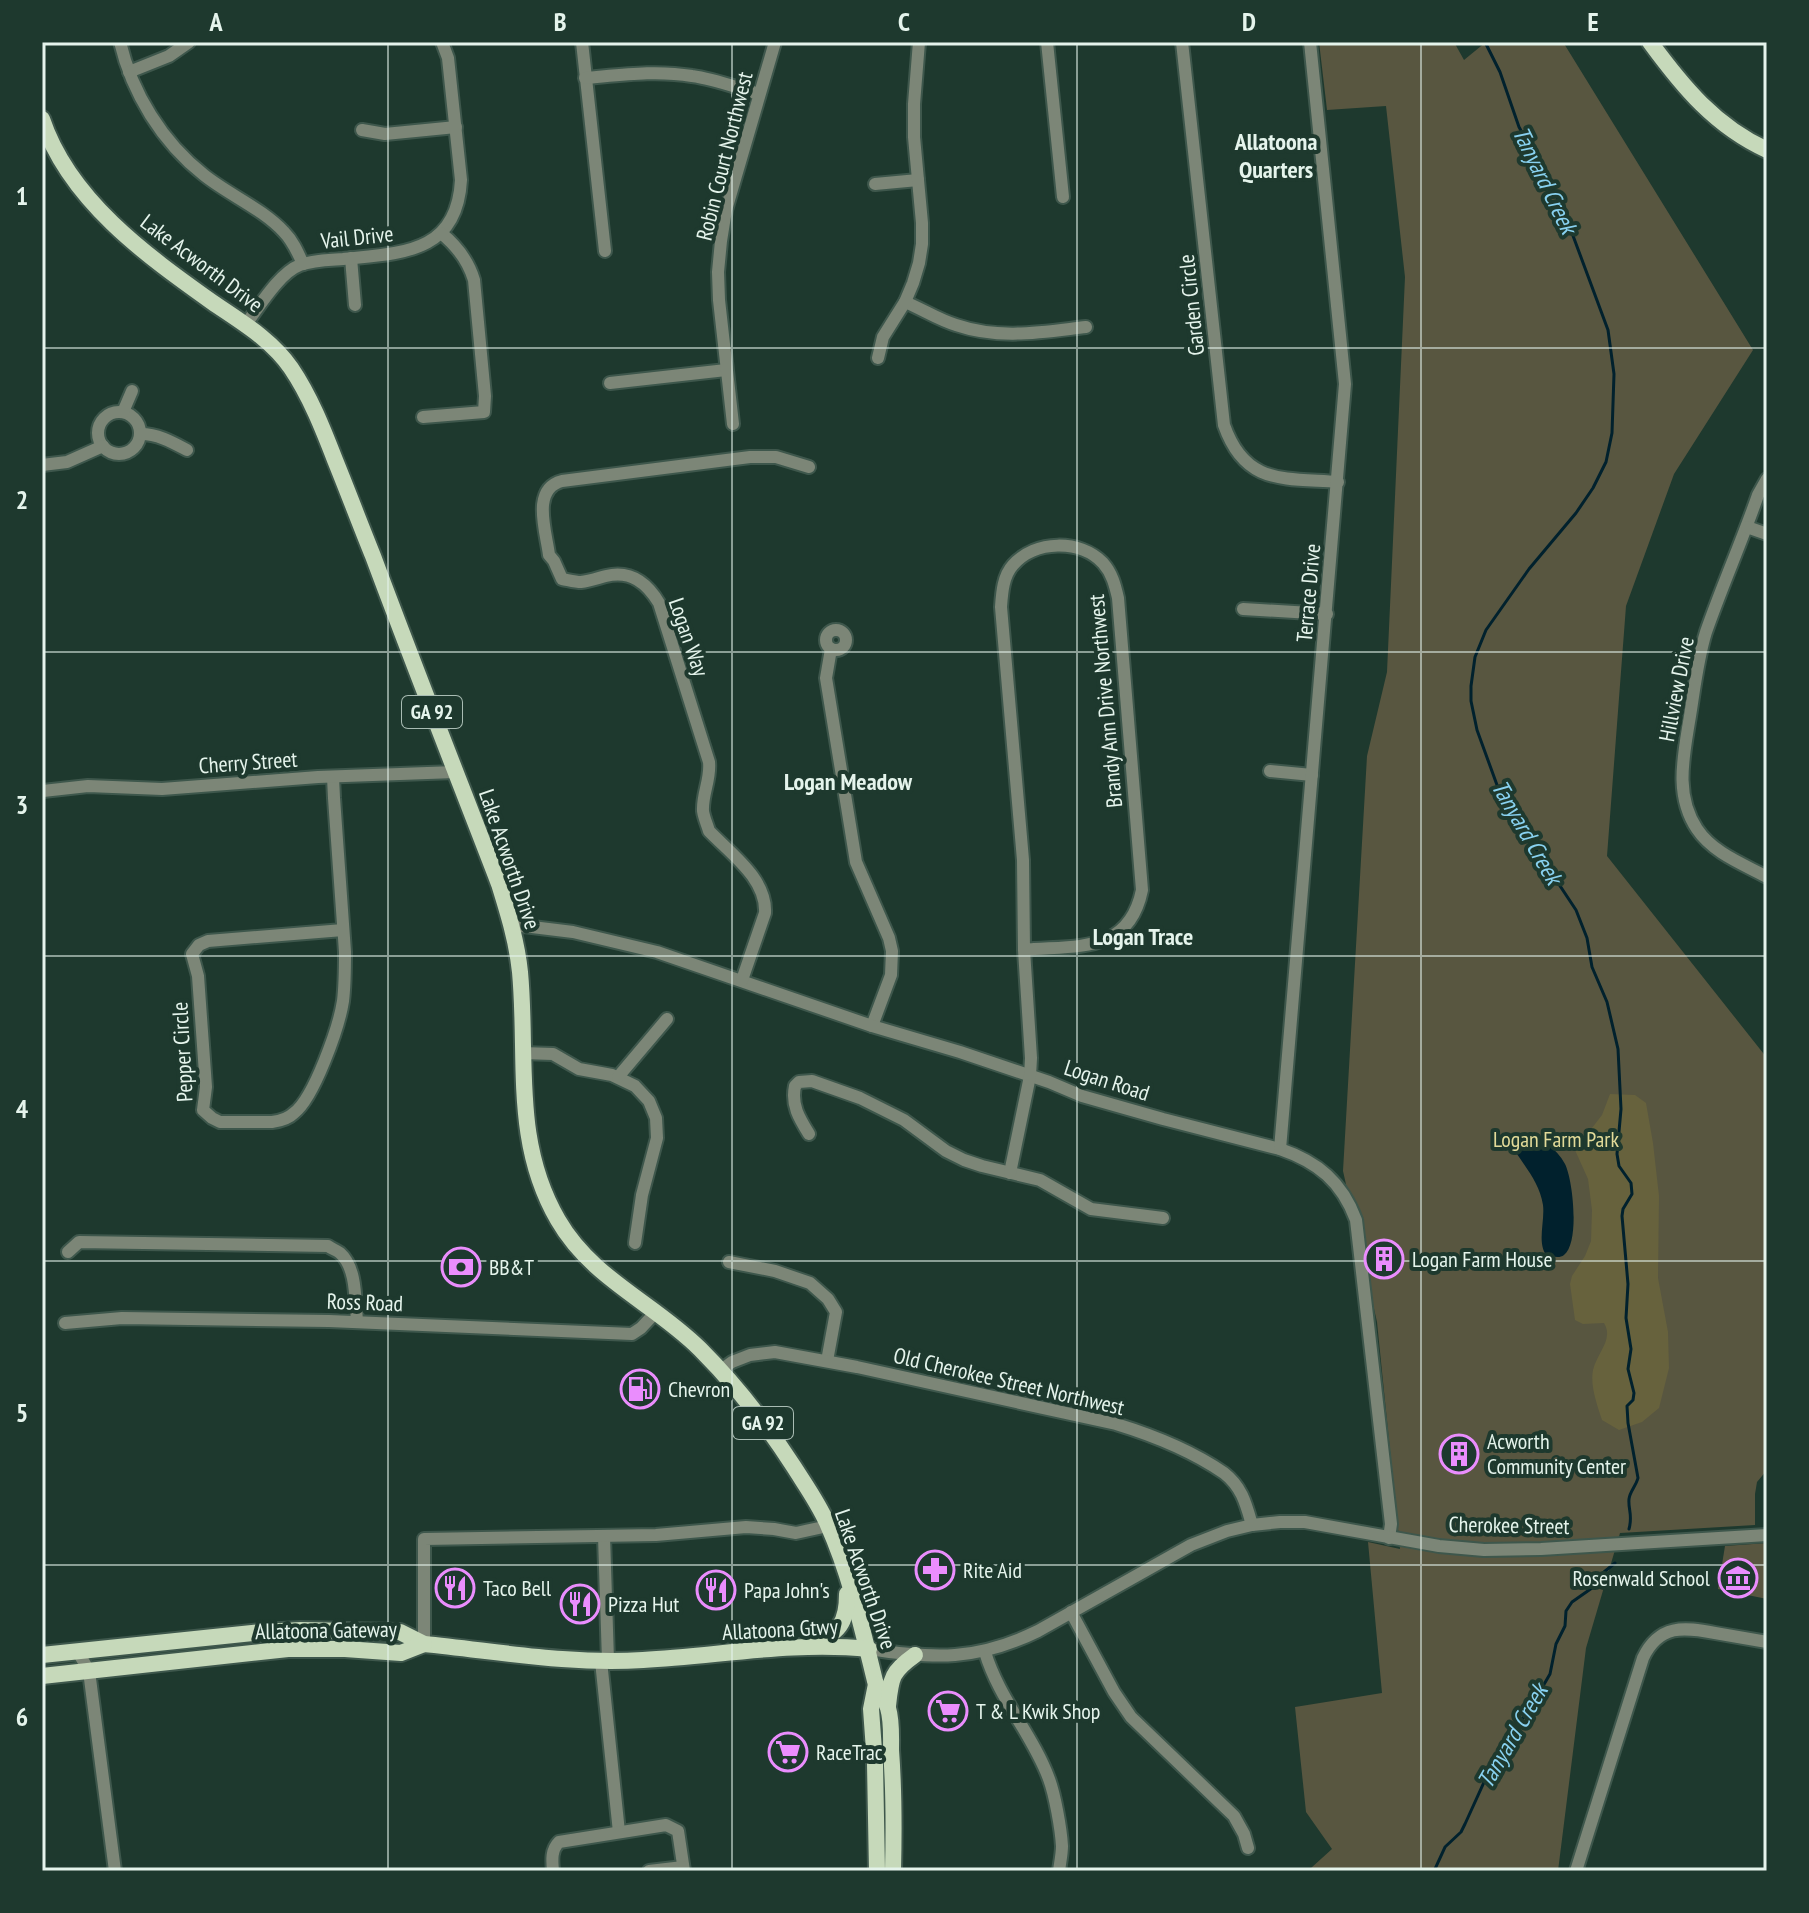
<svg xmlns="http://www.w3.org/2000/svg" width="1809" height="1913" viewBox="0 0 1809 1913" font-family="'PT Sans Narrow',sans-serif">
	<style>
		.green { fill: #585640 }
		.forest { fill: #67623d }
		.water { fill: #01212d }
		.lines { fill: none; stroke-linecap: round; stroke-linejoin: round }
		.stream { stroke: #01212d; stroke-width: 3 }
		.minor-casing { stroke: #3e574c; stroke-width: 16 }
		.major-casing { stroke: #3e574c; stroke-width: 20 }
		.minor { stroke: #7c8677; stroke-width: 12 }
		.major { stroke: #c6d9ba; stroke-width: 16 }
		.grid { fill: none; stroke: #e5f4ec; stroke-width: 2; stroke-opacity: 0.55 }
		.labels { text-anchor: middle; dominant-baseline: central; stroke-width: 8; stroke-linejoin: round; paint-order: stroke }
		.shield { fill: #1e392e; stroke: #a9bcb3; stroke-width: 2 }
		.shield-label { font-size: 20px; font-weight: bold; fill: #e5f4ec }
		.street-label { font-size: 22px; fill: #e5f4ec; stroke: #1e392e }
		.park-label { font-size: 22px; fill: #e3db99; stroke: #1e392e }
		.poi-label { font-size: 22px; fill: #e5f4ec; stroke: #1e392e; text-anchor: start }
		.neighbourhood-label { font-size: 24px; font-weight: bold; fill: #e5f4ec; stroke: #1e392e }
		.water-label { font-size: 24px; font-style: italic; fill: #88d1f0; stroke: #1e392e }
		.neatline { fill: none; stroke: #e5f4ec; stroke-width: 3 }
		.grid-label { font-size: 26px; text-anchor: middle; font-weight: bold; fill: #e5f4ec }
	</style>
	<rect width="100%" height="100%" fill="#1e392e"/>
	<g class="green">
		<path d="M1319,42H1454L1464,60L1486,42H1563L1753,350L1674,474L1626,606L1607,856L1767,1058V1470L1757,1482L1755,1494V1525L1620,1533L1586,1648L1558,1871H1311V1868L1332,1849L1306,1812L1295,1707L1382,1693L1368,1542L1400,1549L1377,1322L1343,1171L1367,756L1387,672L1405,277L1386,106L1327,110Z"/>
		<path d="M1767,1543V1599L1718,1589L1725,1546Z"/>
	</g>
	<path class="forest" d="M1610,1094L1635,1095L1646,1103L1653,1143L1659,1196L1658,1278L1668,1332L1669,1368L1659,1408L1642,1422L1619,1430L1602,1420C1597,1404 1590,1386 1593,1370C1597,1353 1614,1339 1604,1323L1583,1324L1575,1320L1570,1284L1572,1276L1585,1256L1591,1241L1592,1210L1588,1179L1575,1150L1602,1115Z"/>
	<path class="water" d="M1520,1133C1539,1136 1556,1147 1565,1164C1573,1180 1580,1242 1564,1255C1559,1259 1552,1256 1546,1255C1537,1242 1545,1221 1543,1205C1539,1180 1522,1164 1510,1143L1512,1136Z"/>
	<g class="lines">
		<g class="stream">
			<path d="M1485,42L1500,72L1519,127L1555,192L1572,233L1608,330L1614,374L1612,433L1606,462L1593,488L1576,513L1529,569L1486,630L1475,657L1471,686V701L1477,730L1497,785L1519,824L1576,910L1587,938L1592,967L1607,1002L1618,1049L1621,1109L1617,1154L1619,1166L1631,1183L1632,1194L1623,1209L1622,1216L1628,1284L1626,1318L1631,1349L1628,1369L1634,1393L1633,1400L1627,1406L1628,1423L1638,1478C1636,1486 1630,1491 1629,1499C1628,1510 1633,1515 1629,1529"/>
			<path d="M1434,1871L1445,1847L1461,1832L1465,1824L1495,1758L1515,1728L1528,1712L1550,1674L1556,1644L1565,1626L1566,1611L1572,1602L1592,1588L1604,1572L1615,1563"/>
		</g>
		<defs>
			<g id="minor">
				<path d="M120,42C132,93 162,142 204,175C229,195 263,209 284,232C293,241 298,253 303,264"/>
				<path d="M582,42L605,251"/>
				<path d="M1047,42L1063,197"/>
				<path d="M1182,42L1224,425C1245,485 1283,478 1338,482"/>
				<path d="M129,72L169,56L189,42"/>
				<path d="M585,78C621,75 656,70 692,76C715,79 737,88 759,94"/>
				<path d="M362,130L385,134L456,127"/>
				<path d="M875,184L918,180"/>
				<path d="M351,258L355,305"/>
				<path d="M905,302C922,309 939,320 956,325C1000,340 1042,332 1086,327"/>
				<path d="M246,324C259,307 279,273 300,265C313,260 328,260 343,259C401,253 457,254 461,180L448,58L442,42"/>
				<path d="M878,358L883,337L905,302L913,283L919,263L922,244V223L914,137V104L919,42"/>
				<path d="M610,383L726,370"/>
				<circle cx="119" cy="433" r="21"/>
				<path d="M123,412L132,391"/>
				<path d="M423,417L484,412L485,396L474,280C468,260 457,246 441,233"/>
				<path d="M733,424L719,300L718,272L721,241L726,210L775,42"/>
				<path d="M141,434C158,434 172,442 187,450"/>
				<path d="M42,465L67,462L103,446"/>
				<path d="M1767,479L1758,495C1742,541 1722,586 1706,632C1697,661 1694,693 1689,722C1683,759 1675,796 1697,829C1713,853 1743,864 1767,877"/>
				<path d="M1747,527L1767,534"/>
				<path d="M1243,609L1327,614"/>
				<circle cx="836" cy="640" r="10"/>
				<path d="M831,649L826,678L856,862L889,938L892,951L891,975L872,1026"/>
				<path d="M1270,771L1312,775"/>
				<path d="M333,777L334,798L345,952C345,968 345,985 343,1001C339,1027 314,1098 294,1113C288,1119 280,1121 272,1122H220L212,1118L203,1110L206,1087L198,976L192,954L199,945L208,941L343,930"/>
				<path d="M43,791L88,786L162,789L318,777L455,772"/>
				<path d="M513,927L524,926L573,932L657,952L872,1026L960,1052L1049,1082L1082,1096L1163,1119L1280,1149C1318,1162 1342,1182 1356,1220L1391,1524L1389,1538"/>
				<path d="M742,980L765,913C767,879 731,854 709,831C707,824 704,818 703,811C702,794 711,779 709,762L659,603C647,583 631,570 606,576C598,578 590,581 581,582C575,582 568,580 562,579L554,561L549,555C546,531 531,489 562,481L750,457H776L809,467"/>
				<path d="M522,1053L553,1054L579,1069L612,1075L635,1086L649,1101L656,1118L657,1138L642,1195L635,1243"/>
				<path d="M618,1077L667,1019"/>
				<path d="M809,1134C799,1118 791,1105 795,1086L799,1082L812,1081L860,1098L904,1120L946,1151L964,1160L982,1166L1040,1180L1091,1209L1163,1218"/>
				<path d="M1280,1149L1345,384L1310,42"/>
				<path d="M1010,1173L1030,1076L1031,1058L1024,950L1023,860L1001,607C1002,593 1003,576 1013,565C1035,540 1080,539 1103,563C1112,573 1115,585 1118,598L1142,890C1129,954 1077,945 1024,950"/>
				<path d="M68,1252L79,1242L328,1246C332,1249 336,1250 340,1253C357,1268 355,1300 357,1321"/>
				<path d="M729,1262L775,1271L810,1283L828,1299L836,1312L827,1361"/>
				<path d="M65,1323L122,1318L329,1321L632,1334L641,1328L655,1313"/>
				<path d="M721,1370L732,1362L750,1355L775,1352L857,1367L1116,1424C1152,1435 1192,1451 1224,1473C1242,1487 1246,1504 1252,1525"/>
				<path d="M604,1536L608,1661"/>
				<path d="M1071,1612L1114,1692L1131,1717L1234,1816L1244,1834L1248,1848"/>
				<path d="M424,1644V1539L656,1535L746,1527L774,1529L796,1533L828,1526"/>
				<path d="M869,1649C934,1659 977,1661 1038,1631L1191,1545L1227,1531L1252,1525L1280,1522H1305L1439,1546L1484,1550L1541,1549L1767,1535"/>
				<path d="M78,1652L89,1671L115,1871"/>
				<path d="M985,1652C999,1699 1033,1735 1049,1779C1055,1795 1061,1829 1062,1846C1062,1854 1060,1863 1059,1871"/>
				<path d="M601,1661L619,1832"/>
				<path d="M553,1871C552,1860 551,1850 559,1842L666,1825L678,1831L684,1871"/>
				<path d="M649,1871L683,1867"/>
				<path d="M1576,1871L1643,1658C1659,1624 1684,1627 1715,1633C1733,1636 1750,1639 1767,1642"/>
			</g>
			<g id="major">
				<path d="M1650,42C1683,87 1715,126 1767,150"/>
				<path d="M42,119C69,200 146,255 212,302C241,322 271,339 291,368C310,396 323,429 335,460C348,492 360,524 373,556C414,666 457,775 499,884C508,913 517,942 520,972C528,1058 512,1141 558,1220C592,1279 654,1303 700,1349C736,1385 767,1425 794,1467C806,1486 819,1504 828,1525C850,1574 862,1628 875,1681C878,1690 885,1698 888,1708C892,1721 891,1737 891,1750C894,1790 894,1831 893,1871"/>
				<path d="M811,1643C839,1634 847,1623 847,1594"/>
				<path d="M42,1655L262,1632L301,1630L400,1632L424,1644C496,1651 570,1665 643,1660C719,1656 793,1641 869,1649"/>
				<path d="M42,1676L288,1649H345L401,1653L424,1644"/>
				<path d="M876,1684L871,1709L875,1764L877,1871"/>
				<path d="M888,1706C891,1678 891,1672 915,1655"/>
			</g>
		</defs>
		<use href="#minor" class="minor-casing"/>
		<use href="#major" class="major-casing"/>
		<use href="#minor" class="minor"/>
		<use href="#major" class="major"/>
	</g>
	<path class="grid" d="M388,42V1871M732,42V1871M1077,42V1871M1421,42V1871M42,348H1767M42,652H1767M42,956H1767M42,1261H1767M42,1565H1767"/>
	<defs>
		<symbol id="building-ring" viewBox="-11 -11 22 22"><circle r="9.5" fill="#1e392e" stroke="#ea8dfd" stroke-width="1.5"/><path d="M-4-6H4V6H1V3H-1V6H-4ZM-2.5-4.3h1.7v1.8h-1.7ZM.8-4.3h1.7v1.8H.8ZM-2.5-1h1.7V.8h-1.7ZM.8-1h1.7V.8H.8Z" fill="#ea8dfd"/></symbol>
		<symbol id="bank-ring" viewBox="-11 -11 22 22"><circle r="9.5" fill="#1e392e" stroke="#ea8dfd" stroke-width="1.5"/><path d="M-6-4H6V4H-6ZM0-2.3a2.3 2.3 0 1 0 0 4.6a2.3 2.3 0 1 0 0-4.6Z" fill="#ea8dfd"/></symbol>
		<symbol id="fuel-ring" viewBox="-11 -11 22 22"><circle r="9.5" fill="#1e392e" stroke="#ea8dfd" stroke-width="1.5"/><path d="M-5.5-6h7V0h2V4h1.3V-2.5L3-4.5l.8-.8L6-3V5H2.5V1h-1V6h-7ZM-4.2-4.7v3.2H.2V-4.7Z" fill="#ea8dfd"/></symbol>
		<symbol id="pharmacy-ring" viewBox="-11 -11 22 22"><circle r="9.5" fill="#1e392e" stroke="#ea8dfd" stroke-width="1.5"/><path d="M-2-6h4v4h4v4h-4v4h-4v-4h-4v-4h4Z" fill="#ea8dfd"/></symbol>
		<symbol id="museum-ring" viewBox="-11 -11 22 22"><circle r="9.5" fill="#1e392e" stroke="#ea8dfd" stroke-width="1.5"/><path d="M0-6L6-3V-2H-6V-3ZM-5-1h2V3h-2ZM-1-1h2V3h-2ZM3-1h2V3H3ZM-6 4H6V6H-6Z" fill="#ea8dfd"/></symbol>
		<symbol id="restaurant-ring" viewBox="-11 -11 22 22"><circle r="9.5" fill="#1e392e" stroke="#ea8dfd" stroke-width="1.5"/><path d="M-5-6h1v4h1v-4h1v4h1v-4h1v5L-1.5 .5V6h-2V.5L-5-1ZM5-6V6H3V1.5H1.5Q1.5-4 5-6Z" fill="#ea8dfd"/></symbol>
		<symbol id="supermarket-ring" viewBox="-11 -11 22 22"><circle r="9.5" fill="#1e392e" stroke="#ea8dfd" stroke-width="1.5"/><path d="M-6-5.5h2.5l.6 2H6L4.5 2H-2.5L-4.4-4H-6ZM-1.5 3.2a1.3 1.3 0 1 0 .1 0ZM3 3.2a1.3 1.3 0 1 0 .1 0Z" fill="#ea8dfd"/></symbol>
	</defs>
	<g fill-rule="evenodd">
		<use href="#building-ring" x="1362" y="1237" width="44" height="44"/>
		<use href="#bank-ring" x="439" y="1245" width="44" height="44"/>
		<use href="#fuel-ring" x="618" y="1367" width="44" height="44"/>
		<use href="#building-ring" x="1437" y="1432" width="44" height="44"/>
		<use href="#pharmacy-ring" x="913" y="1548" width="44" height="44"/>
		<use href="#museum-ring" x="1716" y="1556" width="44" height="44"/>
		<use href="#restaurant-ring" x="433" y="1566" width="44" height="44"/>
		<use href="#restaurant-ring" x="694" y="1568" width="44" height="44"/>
		<use href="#restaurant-ring" x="558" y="1582" width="44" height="44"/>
		<use href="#supermarket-ring" x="926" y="1689" width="44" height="44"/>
		<use href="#supermarket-ring" x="766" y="1730" width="44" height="44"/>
	</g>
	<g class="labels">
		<g class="shield">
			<rect x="402" y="696" width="60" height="32" rx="6"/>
			<rect x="733" y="1407" width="60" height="32" rx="6"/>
		</g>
		<g class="shield-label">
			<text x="432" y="712">GA 92</text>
			<text x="763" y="1423">GA 92</text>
		</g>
		<g class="street-label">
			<text transform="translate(724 156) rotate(-76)">Robin Court Northwest</text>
			<text transform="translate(357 237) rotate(-6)">Vail Drive</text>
			<text transform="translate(202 263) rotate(37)">Lake Acworth Drive</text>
			<text transform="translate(1191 305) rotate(-96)">Garden Circle</text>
			<text transform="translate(1308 593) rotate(-85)">Terrace Drive</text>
			<text transform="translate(689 637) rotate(71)">Logan Way</text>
			<text transform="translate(1676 689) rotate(-79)">Hillview Drive</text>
			<text transform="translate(1105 701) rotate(-95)">Brandy Ann Drive Northwest</text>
			<text transform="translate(248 762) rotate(-4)">Cherry Street</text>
			<text transform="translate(510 859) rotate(71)">Lake Acworth Drive</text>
			<text transform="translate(182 1052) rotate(-93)">Pepper Circle</text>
			<text transform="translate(1107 1080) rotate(18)">Logan Road</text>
			<text transform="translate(365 1302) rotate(2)">Ross Road</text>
			<text transform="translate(1009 1381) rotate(13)">Old Cherokee Street Northwest</text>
			<text transform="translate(1509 1525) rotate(1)">Cherokee Street</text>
			<text transform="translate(866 1579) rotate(71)">Lake Acworth Drive</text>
			<text transform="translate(780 1629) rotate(-3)">Allatoona Gtwy</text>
			<text transform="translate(326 1630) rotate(-1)">Allatoona Gateway</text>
		</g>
		<g class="park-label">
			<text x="1556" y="1139">Logan Farm Park</text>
		</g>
		<g class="poi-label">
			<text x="1412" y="1259">Logan Farm House</text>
			<text x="489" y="1267">BB&amp;T</text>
			<text x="668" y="1389">Chevron</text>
			<text x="1487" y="1441">Acworth<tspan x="1487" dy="25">Community Center</tspan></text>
			<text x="963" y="1570">Rite Aid</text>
			<text x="1710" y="1578" text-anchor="end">Rosenwald School</text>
			<text x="483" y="1588">Taco Bell</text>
			<text x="744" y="1590">Papa John's</text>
			<text x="608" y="1604">Pizza Hut</text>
			<text x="976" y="1711">T &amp; L Kwik Shop</text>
			<text x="816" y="1752">RaceTrac</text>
		</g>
		<g class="neighbourhood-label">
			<text x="1276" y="141">Allatoona<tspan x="1276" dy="28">Quarters</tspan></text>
			<text x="848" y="781">Logan Meadow</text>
			<text x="1143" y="936">Logan Trace</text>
		</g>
		<g class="water-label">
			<text transform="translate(1545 180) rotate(64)">Tanyard Creek</text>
			<text transform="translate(1527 832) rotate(60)">Tanyard Creek</text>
			<text transform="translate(1512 1736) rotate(-60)">Tanyard Creek</text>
		</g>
	</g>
	<rect width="1809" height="1913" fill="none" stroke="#1e392e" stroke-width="88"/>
	<rect x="44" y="44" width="1721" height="1825" class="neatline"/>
	<g class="grid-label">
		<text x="216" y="31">A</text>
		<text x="560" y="31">B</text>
		<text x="904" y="31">C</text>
		<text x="1249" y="31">D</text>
		<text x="1593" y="31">E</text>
		<text x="22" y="205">1</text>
		<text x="22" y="509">2</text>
		<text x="22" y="814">3</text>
		<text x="22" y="1118">4</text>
		<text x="22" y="1422">5</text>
		<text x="22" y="1726">6</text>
	</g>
</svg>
